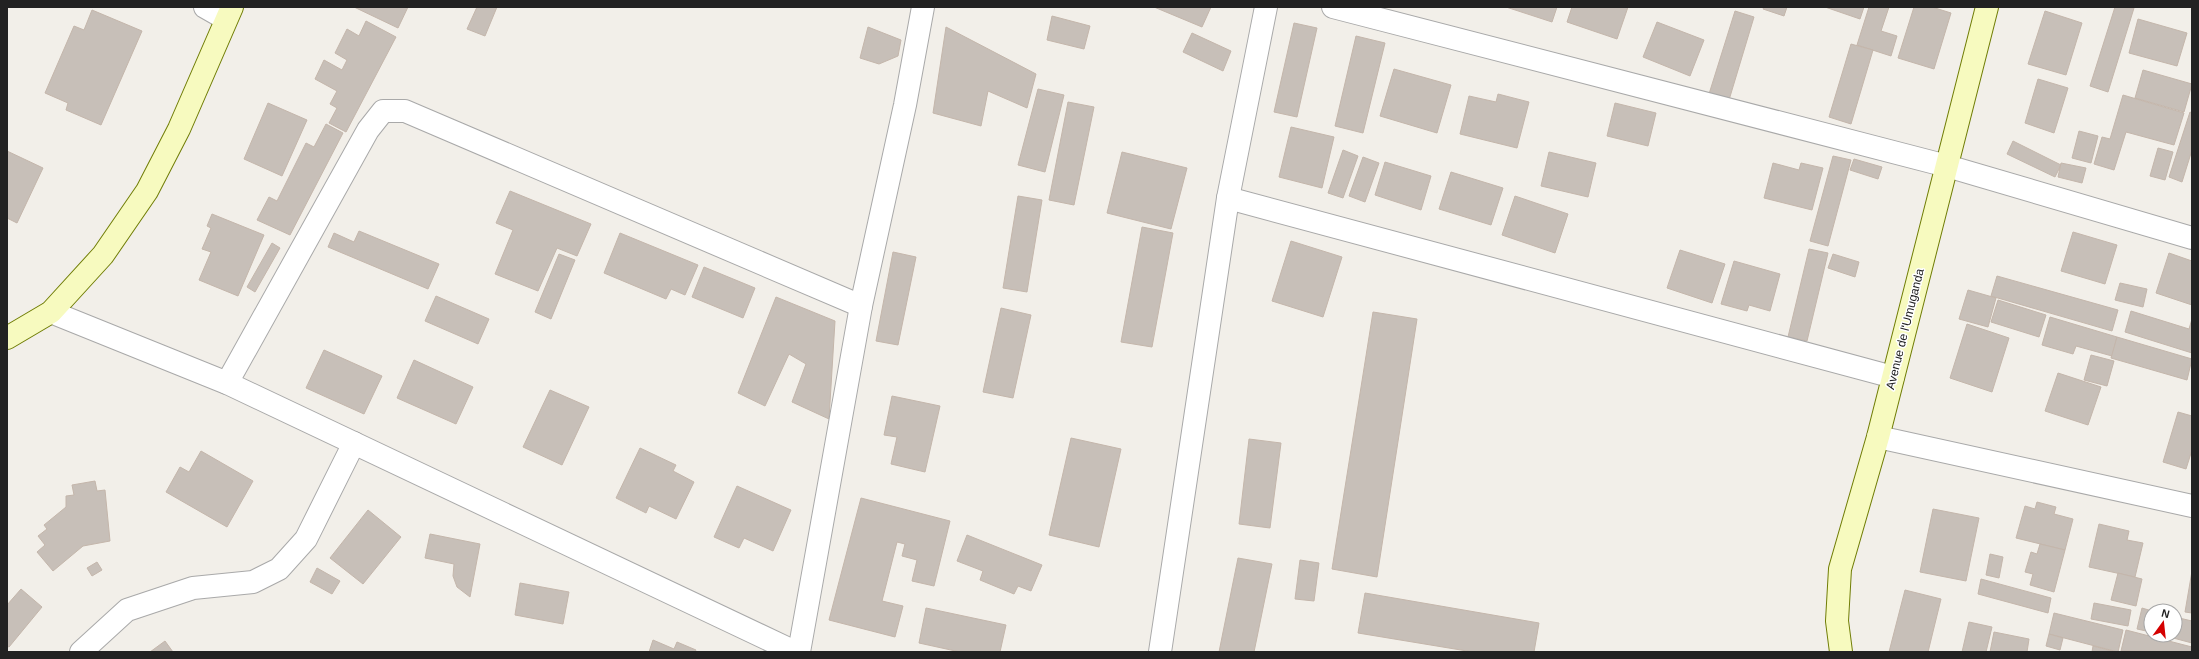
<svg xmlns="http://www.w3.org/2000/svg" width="2199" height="659" viewBox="0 0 2199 659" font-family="Arial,sans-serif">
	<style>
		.building { fill: #c7bfb8; stroke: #c4b6ab }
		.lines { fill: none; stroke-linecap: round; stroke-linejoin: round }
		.street-casing { stroke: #a9a9a9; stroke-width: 24 }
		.secondary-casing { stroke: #707d05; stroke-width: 24 }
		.street { stroke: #fff; stroke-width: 22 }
		.secondary { stroke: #f7fabf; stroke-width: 22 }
		.labels { text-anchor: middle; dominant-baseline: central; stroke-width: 3; stroke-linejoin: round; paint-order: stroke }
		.street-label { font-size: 12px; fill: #222; stroke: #fff }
	</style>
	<rect width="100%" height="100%" fill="#f2efe9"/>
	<g class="building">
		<path d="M354,7H408L398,28Z"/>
		<path d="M477,7H497L485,36L467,29Z"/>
		<path d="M1154,7H1211L1202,27Z"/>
		<path d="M1506,7H1557L1552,22Z"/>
		<path d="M1572,7H1628L1617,39L1567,22Z"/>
		<path d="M1764,7H1787L1784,16L1763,9Z"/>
		<path d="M1825,7H1864L1860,19Z"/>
		<path d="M1869,7H1889L1881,31L1897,36L1891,56L1857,45Z"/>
		<path d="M1914,7H1932L1951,13L1934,69L1898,58Z"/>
		<path d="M2115,7L2134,8L2108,92L2090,86Z"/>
		<path d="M92,10L142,31L101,125L66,110L68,103L45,93L74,26L84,30Z"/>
		<path d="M1735,11L1754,17L1729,100L1709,94Z"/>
		<path d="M2045,11L2082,23L2066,75L2028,64Z"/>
		<path d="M1052,16L1090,26L1084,49L1047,40Z"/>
		<path d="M2138,19L2187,33L2177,66L2129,53Z"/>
		<path d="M366,21L396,37L346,132L329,123L337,108L330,104L337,91L315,79L324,60L342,70L347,60L335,53L347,29L359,36Z"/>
		<path d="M1657,22L1704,40L1690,76L1643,57Z"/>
		<path d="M1294,23L1317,28L1297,117L1274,112Z"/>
		<path d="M868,27L901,40L898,56L879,64L860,58Z"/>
		<path d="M946,27L1036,74L1027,108L988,91L981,126L933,113Z"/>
		<path d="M1192,33L1231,51L1223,71L1183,52Z"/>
		<path d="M1356,36L1385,43L1363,133L1335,126Z"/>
		<path d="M1851,44L1873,50L1851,124L1829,117Z"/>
		<path d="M1394,69L1451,85L1437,133L1380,116Z"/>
		<path d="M2143,70L2192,84L2184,112L2135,98Z"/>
		<path d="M2038,79L2068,88L2054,133L2025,123Z"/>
		<path d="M1038,89L1064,95L1045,172L1018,165Z"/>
		<path d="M1498,94L1529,102L1517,148L1460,134L1469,96L1496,102Z"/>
		<path d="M2123,95L2184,113L2174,145L2126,132L2114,170L2094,164L2102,137L2110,139Z"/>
		<path d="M1068,102L1094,107L1074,205L1049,200Z"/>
		<path d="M268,103L307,120L282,176L244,159Z"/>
		<path d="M1615,103L1656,113L1648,146L1607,136Z"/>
		<path d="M2190,112L2192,113V150L2182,182L2169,177Z"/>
		<path d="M326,124L343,133L290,235L257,220L269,197L277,201L306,143L314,147Z"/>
		<path d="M1291,127L1334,137L1322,188L1279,177Z"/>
		<path d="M2079,131L2098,136L2091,163L2072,158Z"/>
		<path d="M2013,141L2061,165L2055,177L2007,154Z"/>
		<path d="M2158,148L2173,152L2165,180L2150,176Z"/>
		<path d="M1343,150L1358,156L1343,198L1328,193Z"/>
		<path d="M7,151L43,168L17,223L7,218Z"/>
		<path d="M1122,152L1187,168L1171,229L1107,213Z"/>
		<path d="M1549,152L1596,163L1588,197L1541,186Z"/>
		<path d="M1833,156L1851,160L1828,246L1810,241Z"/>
		<path d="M1363,157L1379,163L1365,202L1349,196Z"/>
		<path d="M1854,159L1882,167L1878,179L1850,170Z"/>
		<path d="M1385,162L1431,176L1421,210L1375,195Z"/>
		<path d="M1773,163L1799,170L1801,163L1823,168L1812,210L1764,198Z"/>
		<path d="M2061,163L2086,168L2082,183L2058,177Z"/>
		<path d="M1451,172L1503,188L1491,225L1439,209Z"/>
		<path d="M510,191L591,224L577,256L557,248L538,291L495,274L513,230L496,223Z"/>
		<path d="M1018,196L1042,200L1027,292L1003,288Z"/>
		<path d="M1515,196L1568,214L1555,253L1502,235Z"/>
		<path d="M212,214L264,235L238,296L199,280L211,252L202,249L211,228L207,226Z"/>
		<path d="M1142,227L1173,233L1152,347L1121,342Z"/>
		<path d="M359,231L439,264L428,289L328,247L334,233L354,242Z"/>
		<path d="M2073,232L2117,245L2105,284L2061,271Z"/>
		<path d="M620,233L698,265L685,295L671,289L666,299L604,273Z"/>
		<path d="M1291,241L1342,257L1323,317L1272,301Z"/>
		<path d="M272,243L280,248L255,292L247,287Z"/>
		<path d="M1809,249L1828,253L1807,341L1788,337Z"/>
		<path d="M1680,250L1725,264L1712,303L1667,288Z"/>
		<path d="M893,252L916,257L898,345L876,341Z"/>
		<path d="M2169,253L2192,261V305L2156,293Z"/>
		<path d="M559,254L575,260L551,319L535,312Z"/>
		<path d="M1833,254L1859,262L1855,277L1828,268Z"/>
		<path d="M1734,261L1780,274L1770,311L1749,305L1747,311L1721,304Z"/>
		<path d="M704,267L755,288L743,318L692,297Z"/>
		<path d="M1997,276L2118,310L2112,331L1991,296Z"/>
		<path d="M2120,283L2147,289L2143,307L2115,300Z"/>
		<path d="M1968,290L1996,298L1988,327L1959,319Z"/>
		<path d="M436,296L489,319L478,344L425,321Z"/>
		<path d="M776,297L835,321L829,419L792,402L806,364L789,354L765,406L738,393Z"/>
		<path d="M1998,300L2046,315L2039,337L1991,322Z"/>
		<path d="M1001,308L1031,315L1013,398L983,392Z"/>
		<path d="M2131,311L2189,329L2192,319V353L2125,332Z"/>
		<path d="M1373,312L1417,319L1377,577L1332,569Z"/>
		<path d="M2050,317L2117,337L2112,356L2076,346L2073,354L2042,345Z"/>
		<path d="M1967,324L2009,338L1992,392L1950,378Z"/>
		<path d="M2117,337L2192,359L2187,380L2111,358Z"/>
		<path d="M324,350L382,376L364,414L306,388Z"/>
		<path d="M2091,355L2114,361L2107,386L2084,380Z"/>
		<path d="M414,360L473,387L456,424L397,398Z"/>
		<path d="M2058,373L2101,387L2088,425L2045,411Z"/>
		<path d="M550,390L589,407L562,465L523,447Z"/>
		<path d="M892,396L940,406L925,472L891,464L897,437L884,435Z"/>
		<path d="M2178,412L2192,416V450L2186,469L2163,462Z"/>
		<path d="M1071,438L1121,449L1099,547L1049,535Z"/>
		<path d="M1249,439L1281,443L1270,528L1239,524Z"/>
		<path d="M640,448L676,465L673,471L694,482L676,519L649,506L646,513L616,498Z"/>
		<path d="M201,451L253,481L227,527L166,492L180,467L189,472Z"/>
		<path d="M95,481L97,491L105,490L110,541L83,546L53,571L37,552L45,545L38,536L47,529L44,525L66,507V496L74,495L72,485Z"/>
		<path d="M737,486L791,510L773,551L744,538L739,548L714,537Z"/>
		<path d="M861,498L950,521L934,586L912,581L917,560L902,556L905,544L897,542L882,601L903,606L895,637L829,620Z"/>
		<path d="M2037,502L2056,507L2054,514L2073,519L2065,550L2016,538L2025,506L2035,509Z"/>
		<path d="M1933,509L1979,518L1966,581L1920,572Z"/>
		<path d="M368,510L401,537L363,584L330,558Z"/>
		<path d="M2099,524L2129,531L2127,540L2143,543L2135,577L2089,567Z"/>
		<path d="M430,534L480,544L470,597L457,587L453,576L454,564L425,558Z"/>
		<path d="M967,535L1042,565L1031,591L1018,586L1014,594L980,580L983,571L957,561Z"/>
		<path d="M2040,544L2065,550L2054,592L2030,585L2033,574L2025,572L2031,552L2037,554Z"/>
		<path d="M1990,554L2003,557L1999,578L1986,575Z"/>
		<path d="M1238,558L1272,564L1254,652H1219Z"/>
		<path d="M1300,560L1319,563L1314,601L1295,599Z"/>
		<path d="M97,562L102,570L92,576L87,568Z"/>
		<path d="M317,568L340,581L332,594L310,582Z"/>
		<path d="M2192,571V613L2185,612Z"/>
		<path d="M2118,573L2142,579L2136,606L2111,600Z"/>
		<path d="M1981,579L2051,598L2048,613L1978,594Z"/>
		<path d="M520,583L569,592L563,624L515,615Z"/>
		<path d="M21,589L42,607L9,647L7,646V605Z"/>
		<path d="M1905,590L1941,599L1928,652H1889Z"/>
		<path d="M1365,593L1539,623L1534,652H1473L1358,633Z"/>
		<path d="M2094,603L2131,610L2128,626L2091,619Z"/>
		<path d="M926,608L1006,625L1000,652H960L919,643Z"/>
		<path d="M2142,608L2152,611L2151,632L2137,629Z"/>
		<path d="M2054,613L2123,630L2118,652L2049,634Z"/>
		<path d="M2175,617L2192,621V643L2162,635H2175Z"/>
		<path d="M1969,622L1992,627L1986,652H1962Z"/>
		<path d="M2126,630L2192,647V652L2121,651Z"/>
		<path d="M1994,632L2029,639L2027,652H1990Z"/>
		<path d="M2049,634L2063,638L2060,650L2046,646Z"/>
		<path d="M653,640L674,649L677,642L696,650L695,652H649Z"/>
		<path d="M165,641L173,652H150Z"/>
		<path d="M2093,646L2116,652H2092Z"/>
	</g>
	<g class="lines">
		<defs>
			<g id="street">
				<path d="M205,7L226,19"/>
				<path d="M1333,7L1947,166L2192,238"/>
				<path d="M1228,198L1893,377"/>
				<path d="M51,312L227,383L795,652"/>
				<path d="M227,383L368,130L383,111H405L861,306"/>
				<path d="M1878,437L2192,506"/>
				<path d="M81,652L127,610L193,588L253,582L279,569L306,539L354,443"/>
				<path d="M799,652L861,306L905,105L923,7"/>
				<path d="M1160,652L1228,198L1266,7"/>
			</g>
			<g id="secondary">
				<path d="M7,338L51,312L103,255L147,191L179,129L232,7"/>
				<path d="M1841,652L1837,621L1840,569L1878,437L1987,7"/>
			</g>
		</defs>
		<use href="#street" class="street-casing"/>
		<use href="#secondary" class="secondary-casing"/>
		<use href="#street" class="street"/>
		<use href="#secondary" class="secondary"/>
	</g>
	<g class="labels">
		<g class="street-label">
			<text transform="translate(1905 329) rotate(-76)">Avenue de l'Umuganda</text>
		</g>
	</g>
	<rect width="2199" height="659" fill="none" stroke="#222222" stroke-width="16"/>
	<g transform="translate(2163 623) rotate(15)"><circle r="19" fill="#ffffff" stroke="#a7a7a7"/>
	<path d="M0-3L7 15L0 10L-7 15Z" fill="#d40000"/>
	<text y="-6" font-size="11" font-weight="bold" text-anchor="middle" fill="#222222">N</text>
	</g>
</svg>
